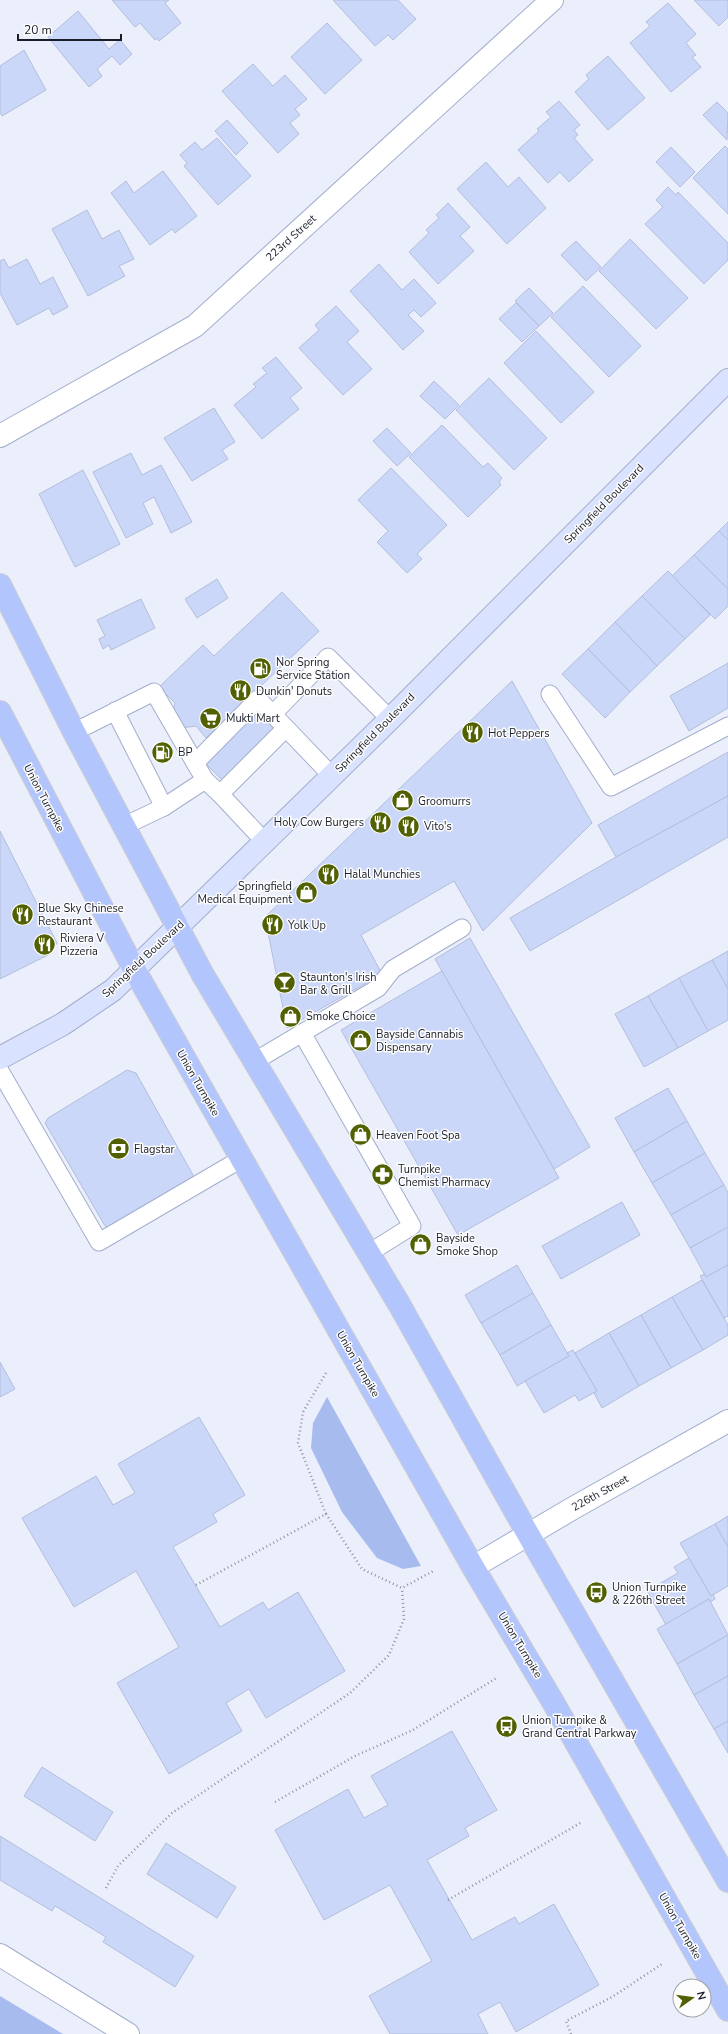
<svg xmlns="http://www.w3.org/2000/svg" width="728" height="2034" viewBox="0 0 728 2034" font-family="'Nunito Sans',sans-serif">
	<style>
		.green { fill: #a8bbee }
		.building { fill: #cbd7f8; stroke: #b3bedc }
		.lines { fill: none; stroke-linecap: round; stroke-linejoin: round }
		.service-casing { stroke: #a3aecc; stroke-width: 19 }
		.minor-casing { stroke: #a3aecc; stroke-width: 24 }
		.secondary-casing { stroke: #a3aecc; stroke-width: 24 }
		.primary-casing { stroke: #cccdd0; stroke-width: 24 }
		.path { stroke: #9195a1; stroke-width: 2.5; stroke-dasharray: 1 3; stroke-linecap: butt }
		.service { stroke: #fff; stroke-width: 17 }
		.minor { stroke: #fff; stroke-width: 22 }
		.secondary { stroke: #d9e2fe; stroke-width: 22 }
		.primary { stroke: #b3c5fd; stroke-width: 22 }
		.labels { text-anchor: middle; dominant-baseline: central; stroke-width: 3; stroke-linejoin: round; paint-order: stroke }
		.street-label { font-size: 11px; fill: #191d28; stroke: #fdfdfd }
		.poi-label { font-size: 11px; fill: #191d28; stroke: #fdfdfd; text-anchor: start }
	</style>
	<rect width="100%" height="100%" fill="#ebeffc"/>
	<g class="green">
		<path d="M327,1397L421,1566L403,1569L377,1558L342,1512L311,1448L313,1423Z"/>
		<path d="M0,1996L63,2034H0Z"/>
	</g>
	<g class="building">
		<path d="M112,0H169L165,3L181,23L159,41L158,38L155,40L140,23L135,27Z"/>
		<path d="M333,0H398L416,19L393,40L388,35L375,46Z"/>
		<path d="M694,0H728V17L719,26Z"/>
		<path d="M668,3L696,34L686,43L696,55L692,57L701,67L671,92L630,43L650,26L646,22Z"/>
		<path d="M78,11L109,49L120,40L132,54L120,65L112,56L97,69L102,76L89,87L48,37Z"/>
		<path d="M327,23L362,60L325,94L291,57Z"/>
		<path d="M24,50L46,90L2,116L0,112V66Z"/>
		<path d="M608,56L645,98L608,130L575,92L589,79L586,75Z"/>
		<path d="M253,64L273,86L285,75L307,99L295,109L300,115L290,123L299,134L278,153L222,91Z"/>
		<path d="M559,101L580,125L574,130L578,135L574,138L593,160L569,182L560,172L548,183L518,150L539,131L537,129L551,117L546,112Z"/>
		<path d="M717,102L728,113L727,140L703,115Z"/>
		<path d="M227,120L248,143L236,155L215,131Z"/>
		<path d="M217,138L251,176L218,205L184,166L187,163L180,155L195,142L202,150Z"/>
		<path d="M725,146L728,149V214L693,178Z"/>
		<path d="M671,147L695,172L680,187L656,162Z"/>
		<path d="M486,162L508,187L519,177L546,208L507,244L457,189Z"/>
		<path d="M163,171L197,216L175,233L172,229L150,245L111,193L126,181L134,193Z"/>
		<path d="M668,187L676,195L678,192L728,243V260L704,284L645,224L663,207L656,200Z"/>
		<path d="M448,203L470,227L460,236L474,251L438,284L409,252L429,233L426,230L439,218L436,215Z"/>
		<path d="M87,210L102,239L119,230L134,259L119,266L125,276L88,296L52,229Z"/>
		<path d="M630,239L688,298L656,329L599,271Z"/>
		<path d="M576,241L601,267L586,281L561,255Z"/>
		<path d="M4,259L9,268L27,259L40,284L53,277L68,307L53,315L49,308L17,325L0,293V261Z"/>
		<path d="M379,264L402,290L414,279L436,303L421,317L414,310L408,315L424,331L403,350L350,291Z"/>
		<path d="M583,286L641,346L609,377L551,317Z"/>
		<path d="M529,288L553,313L539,326L515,301Z"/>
		<path d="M516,303L539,326L522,342L499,319Z"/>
		<path d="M336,306L359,331L347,342L372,369L343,395L299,348L319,330L315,325Z"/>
		<path d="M536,331L594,392L561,423L504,363Z"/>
		<path d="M276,357L302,388L290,398L299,409L262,439L234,405L256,387L253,384L267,373L262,368Z"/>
		<path d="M489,378L547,438L514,470L456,410Z"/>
		<path d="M434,381L459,405L445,419L420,396Z"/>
		<path d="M214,408L235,442L222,450L228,459L192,481L164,438Z"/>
		<path d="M442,425L483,467L488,463L502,478L499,482L501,485L468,517L409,457Z"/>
		<path d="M387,428L411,453L397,466L373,441Z"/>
		<path d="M131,453L142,475L161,465L192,522L171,533L154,497L143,503L153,524L126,538L93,472Z"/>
		<path d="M391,468L447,525L417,554L422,559L407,573L377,542L388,531L358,500Z"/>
		<path d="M83,470L120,544L75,567L39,494Z"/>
		<path d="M728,522V540L719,531Z"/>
		<path d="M719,531L728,540V589L694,555Z"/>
		<path d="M694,555L728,589V606L715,619L672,576Z"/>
		<path d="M668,571L710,615L685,639L642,596Z"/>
		<path d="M217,579L228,598L197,618L185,599Z"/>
		<path d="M282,592L319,631L206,738L196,726L181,728L171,718L175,703L159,687L203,645L214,656Z"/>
		<path d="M642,596L685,639L657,666L615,622Z"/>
		<path d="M141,599L155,628L111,650L109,645L103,649L99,639L105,636L97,620Z"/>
		<path d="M615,622L657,666L630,692L588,649Z"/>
		<path d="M588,649L630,692L605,718L562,674Z"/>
		<path d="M728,663V708L689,731L670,696Z"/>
		<path d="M512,681L592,823L483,931L454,881L361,935L382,974L287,1028L265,917Z"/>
		<path d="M256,710L278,733L226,784L204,762Z"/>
		<path d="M728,752V796L616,857L598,825Z"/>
		<path d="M728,796V837L530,951L510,918L616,857Z"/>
		<path d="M0,831L57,943L50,954L0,979Z"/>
		<path d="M470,938L590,1147L554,1169L435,959Z"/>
		<path d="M728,951V989L712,960Z"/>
		<path d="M712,960L728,989V1020L708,1031L679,978Z"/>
		<path d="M442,971L559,1178L458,1235L341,1030Z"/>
		<path d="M679,978L708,1031L678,1048L648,996Z"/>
		<path d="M648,996L678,1048L644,1067L615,1014Z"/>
		<path d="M127,1070L136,1073L193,1175L192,1183L112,1228L105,1226L45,1123L48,1118Z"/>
		<path d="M668,1088L687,1121L634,1152L615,1118Z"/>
		<path d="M687,1121L705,1153L652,1183L634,1152Z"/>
		<path d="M705,1153L724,1185L671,1215L652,1183Z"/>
		<path d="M724,1185L728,1193V1227L690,1248L671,1215Z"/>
		<path d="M622,1202L640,1235L561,1279L542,1246Z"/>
		<path d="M728,1227V1265L706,1277L690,1248Z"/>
		<path d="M517,1265L533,1293L481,1323L465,1295Z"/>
		<path d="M728,1265V1316L724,1318L700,1276L705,1274L706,1277Z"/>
		<path d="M702,1280L728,1325V1335L703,1350L672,1297Z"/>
		<path d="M533,1293L551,1325L500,1355L481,1323Z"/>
		<path d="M672,1297L703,1350L671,1368L641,1315Z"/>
		<path d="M641,1315L671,1368L639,1386L609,1333Z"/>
		<path d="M551,1325L569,1356L517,1386L500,1355Z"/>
		<path d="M609,1333L639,1386L602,1408L594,1393L597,1391L575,1353Z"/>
		<path d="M573,1350L597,1391L579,1401L575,1395L544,1413L525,1381L569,1356L567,1353Z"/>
		<path d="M0,1362L15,1389L0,1397Z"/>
		<path d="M199,1417L245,1495L213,1514L217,1522L173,1547L220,1627L263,1602L268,1610L298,1592L345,1671L266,1718L249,1689L226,1703L242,1731L169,1774L117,1683L179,1647L136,1571L74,1607L22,1518L96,1476L113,1505L135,1493L118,1464Z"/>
		<path d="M728,1516V1547L715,1524Z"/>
		<path d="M715,1524L728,1547V1586L711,1596L680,1543Z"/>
		<path d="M689,1558L711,1596L713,1594L715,1599L710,1602L709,1599L666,1625L647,1591L678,1573L674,1567Z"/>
		<path d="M709,1599L728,1635L677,1664L657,1629Z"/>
		<path d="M728,1635V1676L694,1695L677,1664Z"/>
		<path d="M728,1676V1721L714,1729L694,1695Z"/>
		<path d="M728,1721V1753L714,1729Z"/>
		<path d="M452,1731L497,1810L465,1828L469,1836L427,1860L472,1940L515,1917L519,1924L554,1904L599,1985L516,2032L500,2002L478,2014L488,2034H390L369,1996L432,1961L390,1885L324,1920L275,1830L348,1789L364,1818L388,1805L371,1776Z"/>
		<path d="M42,1767L113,1812L95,1841L24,1796Z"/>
		<path d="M0,1836L194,1956L175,1987L103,1942L106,1937L55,1906L52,1911L0,1880Z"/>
		<path d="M166,1843L236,1887L217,1918L147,1874Z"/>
	</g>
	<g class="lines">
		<defs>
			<g id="service">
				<path d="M550,694L611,787L728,726"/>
				<path d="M115,711L164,807"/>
				<path d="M273,714L328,657L390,719"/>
				<path d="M74,732L154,692L195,763L258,699L286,728"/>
				<path d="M195,763L205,780L220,794L265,842"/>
				<path d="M220,794L286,728L332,776"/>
				<path d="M124,826L164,807L205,780"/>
				<path d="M302,1033L412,1226L369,1253"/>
				<path d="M255,1061L378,988L393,969L462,928"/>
				<path d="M0,1071L99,1242L241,1159"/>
			</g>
			<g id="minor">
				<path d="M0,436L195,326L552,0"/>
				<path d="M473,1567L575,1507L728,1421"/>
				<path d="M0,1955L128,2034"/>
			</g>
			<path id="secondary" d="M0,1058L63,1024L113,990L390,719L728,380"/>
			<g id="primary">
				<path d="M0,585L74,732L203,975L399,1304L528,1534L728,1881"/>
				<path d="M0,712L134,969L473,1567L553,1702L728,2010"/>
			</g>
		</defs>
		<use href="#service" class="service-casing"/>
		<use href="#minor" class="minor-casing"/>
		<use href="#secondary" class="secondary-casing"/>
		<use href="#primary" class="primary-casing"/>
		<g class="path">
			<path d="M326,1514L298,1443L303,1412L326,1373"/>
			<path d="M196,1585L326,1514L362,1569L402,1588L435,1570"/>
			<path d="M275,1802L355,1756L413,1730L498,1677"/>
			<path d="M106,1888L118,1866L172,1813L350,1693L389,1655L404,1619L402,1588"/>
			<path d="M448,1900L582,1822"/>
			<path d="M571,2034L566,2021L612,1997L662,1964"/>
		</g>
		<use href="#service" class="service"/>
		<use href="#minor" class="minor"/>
		<use href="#secondary" class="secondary"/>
		<use href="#primary" class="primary"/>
	</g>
	<defs>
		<symbol id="fuel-disc" viewBox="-11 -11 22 22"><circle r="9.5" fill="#516001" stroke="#fdfdfd"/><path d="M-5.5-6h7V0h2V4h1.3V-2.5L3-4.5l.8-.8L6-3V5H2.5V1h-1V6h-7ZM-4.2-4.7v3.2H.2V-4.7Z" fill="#fff"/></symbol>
		<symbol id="restaurant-disc" viewBox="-11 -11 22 22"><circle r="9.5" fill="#516001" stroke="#fdfdfd"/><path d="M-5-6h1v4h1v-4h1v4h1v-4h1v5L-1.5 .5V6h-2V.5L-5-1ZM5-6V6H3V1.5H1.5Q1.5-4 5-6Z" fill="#fff"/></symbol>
		<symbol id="supermarket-disc" viewBox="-11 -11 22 22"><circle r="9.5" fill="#516001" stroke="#fdfdfd"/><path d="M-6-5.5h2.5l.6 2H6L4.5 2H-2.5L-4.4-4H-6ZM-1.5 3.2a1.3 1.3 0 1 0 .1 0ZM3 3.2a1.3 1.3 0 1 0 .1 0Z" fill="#fff"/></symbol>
		<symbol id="shop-disc" viewBox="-11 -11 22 22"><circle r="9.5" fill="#516001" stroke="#fdfdfd"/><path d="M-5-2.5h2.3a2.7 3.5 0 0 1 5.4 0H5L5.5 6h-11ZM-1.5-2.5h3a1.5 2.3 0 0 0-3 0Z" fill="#fff"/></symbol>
		<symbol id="bar-disc" viewBox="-11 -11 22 22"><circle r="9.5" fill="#516001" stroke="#fdfdfd"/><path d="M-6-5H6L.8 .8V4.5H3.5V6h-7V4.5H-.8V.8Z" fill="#fff"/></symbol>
		<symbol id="bank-disc" viewBox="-11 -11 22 22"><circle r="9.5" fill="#516001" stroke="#fdfdfd"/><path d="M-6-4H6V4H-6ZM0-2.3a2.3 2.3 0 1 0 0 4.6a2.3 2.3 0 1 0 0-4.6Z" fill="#fff"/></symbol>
		<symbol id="pharmacy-disc" viewBox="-11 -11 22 22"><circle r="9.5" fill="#516001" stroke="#fdfdfd"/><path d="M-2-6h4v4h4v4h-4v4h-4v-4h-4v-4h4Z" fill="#fff"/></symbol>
		<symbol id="bus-disc" viewBox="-11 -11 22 22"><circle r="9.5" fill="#516001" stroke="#fdfdfd"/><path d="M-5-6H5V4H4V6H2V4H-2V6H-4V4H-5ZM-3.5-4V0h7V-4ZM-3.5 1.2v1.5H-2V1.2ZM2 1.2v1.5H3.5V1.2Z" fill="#fff"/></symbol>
	</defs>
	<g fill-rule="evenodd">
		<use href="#fuel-disc" x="248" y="656" width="25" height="25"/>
		<use href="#restaurant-disc" x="228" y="678" width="25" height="25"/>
		<use href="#supermarket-disc" x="198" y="706" width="25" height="25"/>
		<use href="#restaurant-disc" x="460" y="720" width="25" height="25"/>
		<use href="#fuel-disc" x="150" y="740" width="25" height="25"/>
		<use href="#shop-disc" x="390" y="788" width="25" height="25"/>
		<use href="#restaurant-disc" x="368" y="810" width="25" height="25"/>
		<use href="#restaurant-disc" x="396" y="814" width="25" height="25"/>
		<use href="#restaurant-disc" x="316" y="862" width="25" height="25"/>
		<use href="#shop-disc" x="294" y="880" width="25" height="25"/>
		<use href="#restaurant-disc" x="10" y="902" width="25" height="25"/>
		<use href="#restaurant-disc" x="260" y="912" width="25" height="25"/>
		<use href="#restaurant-disc" x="32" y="932" width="25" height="25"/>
		<use href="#bar-disc" x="272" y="970" width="25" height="25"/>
		<use href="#shop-disc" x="278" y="1004" width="25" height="25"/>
		<use href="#shop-disc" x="348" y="1028" width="25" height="25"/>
		<use href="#shop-disc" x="348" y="1122" width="25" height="25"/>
		<use href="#bank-disc" x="106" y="1136" width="25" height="25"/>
		<use href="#pharmacy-disc" x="370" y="1162" width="25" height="25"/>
		<use href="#shop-disc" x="408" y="1232" width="25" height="25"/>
		<use href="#bus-disc" x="584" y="1580" width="25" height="25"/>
		<use href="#bus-disc" x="494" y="1714" width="25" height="25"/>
	</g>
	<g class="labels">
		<g class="street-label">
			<text transform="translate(291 238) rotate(-42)">223rd Street</text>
			<text transform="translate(604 504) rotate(-45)">Springfield Boulevard</text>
			<text transform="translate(375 733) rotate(-45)">Springfield Boulevard</text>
			<text transform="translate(44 798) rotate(62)">Union Turnpike</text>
			<text transform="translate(143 959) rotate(-43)">Springfield Boulevard</text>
			<text transform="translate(198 1083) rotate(60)">Union Turnpike</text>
			<text transform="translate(358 1364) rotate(60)">Union Turnpike</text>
			<text transform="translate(600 1493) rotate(-29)">226th Street</text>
			<text transform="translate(520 1645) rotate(59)">Union Turnpike</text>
			<text transform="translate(680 1926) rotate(60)">Union Turnpike</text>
		</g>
		<g class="poi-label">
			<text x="276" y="662">Nor Spring<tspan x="276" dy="13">Service Station</tspan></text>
			<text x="256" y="691">Dunkin' Donuts</text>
			<text x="226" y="718">Mukti Mart</text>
			<text x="488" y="733">Hot Peppers</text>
			<text x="178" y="752">BP</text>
			<text x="418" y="801">Groomurrs</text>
			<text x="364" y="822" text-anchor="end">Holy Cow Burgers</text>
			<text x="424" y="826">Vito's</text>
			<text x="344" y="874">Halal Munchies</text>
			<text x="292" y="886" text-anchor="end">Springfield<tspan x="292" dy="13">Medical Equipment</tspan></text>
			<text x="38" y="908">Blue Sky Chinese<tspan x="38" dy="13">Restaurant</tspan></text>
			<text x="288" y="925">Yolk Up</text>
			<text x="60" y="938">Riviera V<tspan x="60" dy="13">Pizzeria</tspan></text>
			<text x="300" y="977">Staunton's Irish<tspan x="300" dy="13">Bar &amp; Grill</tspan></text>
			<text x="306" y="1016">Smoke Choice</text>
			<text x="376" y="1034">Bayside Cannabis<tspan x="376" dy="13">Dispensary</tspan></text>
			<text x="376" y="1135">Heaven Foot Spa</text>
			<text x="134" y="1149">Flagstar</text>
			<text x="398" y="1169">Turnpike<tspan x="398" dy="13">Chemist Pharmacy</tspan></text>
			<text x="436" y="1238">Bayside<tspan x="436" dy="13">Smoke Shop</tspan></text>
			<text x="612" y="1587">Union Turnpike<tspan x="612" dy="13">&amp; 226th Street</tspan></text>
			<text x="522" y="1720">Union Turnpike &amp;<tspan x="522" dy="13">Grand Central Parkway</tspan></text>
		</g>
	</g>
	<g transform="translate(692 1998) rotate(76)"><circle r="19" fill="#fdfdfd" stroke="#a2a3a8"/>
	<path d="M0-3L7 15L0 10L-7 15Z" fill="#516001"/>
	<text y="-6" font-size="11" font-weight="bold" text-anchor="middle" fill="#191d28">N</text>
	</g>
	<path d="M18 34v6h103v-6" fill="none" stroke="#191d28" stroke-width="2"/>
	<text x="24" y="34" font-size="12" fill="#191d28" stroke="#fdfdfd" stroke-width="3" paint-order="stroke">20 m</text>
</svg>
